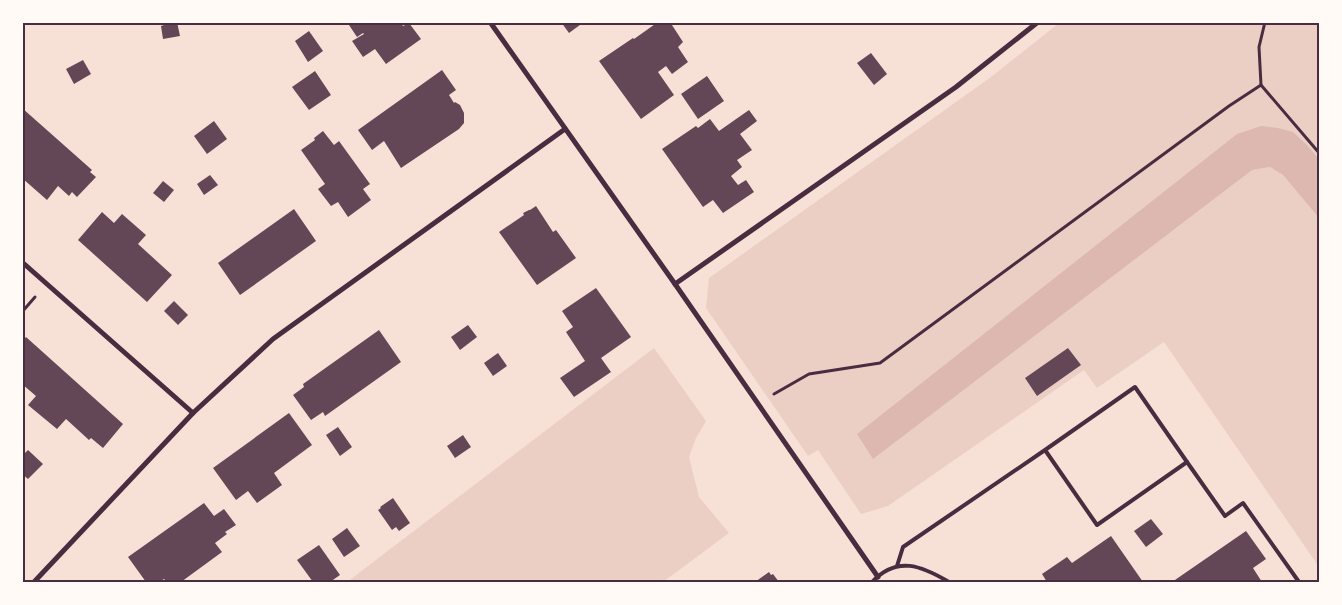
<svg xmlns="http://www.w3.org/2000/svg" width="1342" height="605" viewBox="0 0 1342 605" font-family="'Golos Text',sans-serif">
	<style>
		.green { fill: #ebcfc5 }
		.water { fill: #dcb8b0 }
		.building { fill: #644757 }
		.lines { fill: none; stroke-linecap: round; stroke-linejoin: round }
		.path { stroke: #4a2c40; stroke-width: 3 }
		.service { stroke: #4a2c40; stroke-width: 4 }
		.minor { stroke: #4a2c40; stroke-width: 5 }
		.neatline { fill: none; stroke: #4a2c40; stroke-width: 2 }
	</style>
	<rect width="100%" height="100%" fill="#f7e1d7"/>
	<g class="green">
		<path d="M1059,23H1319V159L1308,146L1252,170L1270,167L1283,175L1319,218V567L1164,342L1097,388L1084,370L888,506L861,514L818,450L808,456L706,308L709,278L991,77Z"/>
		<path d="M654,348L706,421L696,438L689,457L699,497L729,533L663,582H347Z"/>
	</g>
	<path class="water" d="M1261,126L1278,128L1293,132L1308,146L1319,159V218L1283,175L1270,167L1252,170L873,459L857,434L1237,134Z"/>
	<g class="building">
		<path d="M174,22H177L180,36L163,39L161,26Z"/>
		<path d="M352,22H400L403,26L409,23L421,39L386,64L375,49L363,57L352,41L364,34L363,33L357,37L349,25Z"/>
		<path d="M561,22H584L569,33Z"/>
		<path d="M658,22H670L683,42L678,47L688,62L672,74L666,66L658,72L674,95L641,119L599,61L633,38L634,39Z"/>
		<path d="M309,31L323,51L308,62L295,41Z"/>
		<path d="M871,53L887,74L874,85L857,63Z"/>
		<path d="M83,60L91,74L74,84L66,69Z"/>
		<path d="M442,70L456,90L449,95L454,103L455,102L460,105L464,113V123L459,129L401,168L384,141L372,150L358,130Z"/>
		<path d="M315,71L331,95L309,110L292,87Z"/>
		<path d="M707,76L724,101L698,119L681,94Z"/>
		<path d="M22,108L92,170L90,172L96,177L77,197L72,192L69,196L58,186L47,200L22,178Z"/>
		<path d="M749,110L757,121L740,134L752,150L737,160L742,167L731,176L738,185L746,180L754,192L723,213L713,200L703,207L662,149L696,126L698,128L710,119L719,131Z"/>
		<path d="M214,121L227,139L207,154L194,136Z"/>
		<path d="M323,131L334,145L339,141L370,184L363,189L371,200L348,217L338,202L331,206L318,189L325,184L301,150L315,140L314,138Z"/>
		<path d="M210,175L218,185L204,195L197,184Z"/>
		<path d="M163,181L174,190L164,202L153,193Z"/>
		<path d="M536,206L553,232L556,230L576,258L537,285L499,232L524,215L523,213L529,210H530Z"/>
		<path d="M294,209L316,241L240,295L218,263Z"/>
		<path d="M102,212L114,223L122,214L146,235L138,244L172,275L147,302L78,240Z"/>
		<path d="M596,288L631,337L601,358L611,372L574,397L560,378L585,361L566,332L573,327L562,311Z"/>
		<path d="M174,301L188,315L178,325L164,311Z"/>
		<path d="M468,325L477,337L460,350L451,337Z"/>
		<path d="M379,330L401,362L325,416L323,412L311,420L293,395L304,387L303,384Z"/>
		<path d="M26,337L123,424L103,448L91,438L89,440L66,419L57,429L28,405L36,396L22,384V342Z"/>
		<path d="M1068,348L1081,365L1037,396L1025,378Z"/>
		<path d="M498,353L507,366L493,376L484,363Z"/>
		<path d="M289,413L312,445L274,473L282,485L257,503L248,491L236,500L213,468Z"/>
		<path d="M338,427L352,447L340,456L326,435Z"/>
		<path d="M463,435L471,447L455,458L447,446Z"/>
		<path d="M28,450L43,464L28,479L22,474V456Z"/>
		<path d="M393,498L410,523L399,531L396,527L392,530L378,510L381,508L380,507Z"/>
		<path d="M204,503L214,516L224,509L236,525L225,532L227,534L215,543L222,552L181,582H167L164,579L159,582H146L128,557Z"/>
		<path d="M1151,519L1163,534L1146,547L1134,531Z"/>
		<path d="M347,528L360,546L344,557L332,539Z"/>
		<path d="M1246,531L1266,559L1253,568L1262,582H1172Z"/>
		<path d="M1111,536L1143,582H1047L1042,574L1067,557L1072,563Z"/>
		<path d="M319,545L340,575L330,582H313L297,560Z"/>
		<path d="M769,572L771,575L773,574L779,582H755Z"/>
	</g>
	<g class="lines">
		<g class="path">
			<path d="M1265,22L1259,47L1261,85L1320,154"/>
			<path d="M22,312L35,297"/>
			<path d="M774,394L809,374L880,363L1229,106L1261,85"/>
		</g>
		<g class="service">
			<path d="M1187,462L1225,516L1243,503L1299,582"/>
			<path d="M897,566L903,547L1045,450L1097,525L1187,462L1135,387L1045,450"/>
			<path d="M872,582C897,555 922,566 949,582"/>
		</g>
		<g class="minor">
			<path d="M490,22L675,284L878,577"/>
			<path d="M22,262L193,413"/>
			<path d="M675,284L956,87L1038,22"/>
			<path d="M34,582L193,413L273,339L565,129"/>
		</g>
	</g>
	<rect width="1342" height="605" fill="none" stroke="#fffaf5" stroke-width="48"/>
	<rect x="24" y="24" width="1294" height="557" class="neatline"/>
</svg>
